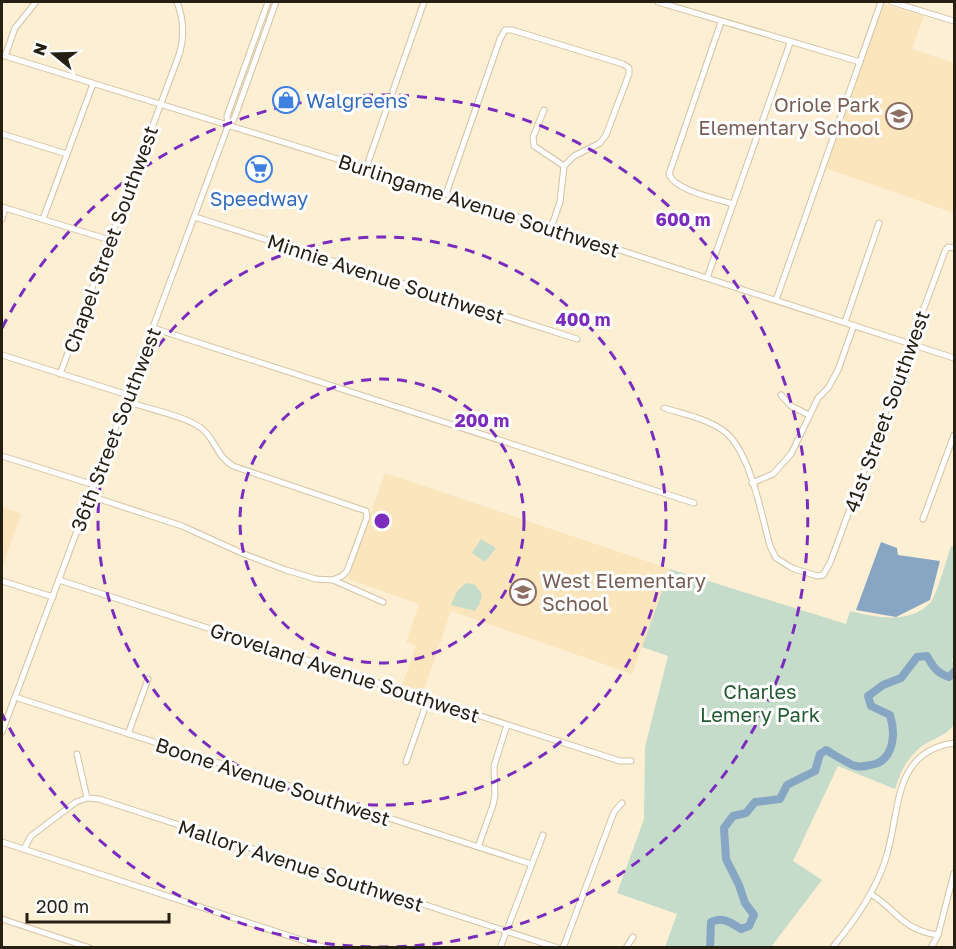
<svg xmlns="http://www.w3.org/2000/svg" width="956" height="949" viewBox="0 0 956 949" font-family="'Golos Text',sans-serif">
	<style>
		.built { fill: #fae5bc }
		.green { fill: #c6dcca }
		.water { fill: #87a6c4 }
		.lines { fill: none; stroke-linecap: round; stroke-linejoin: round }
		.river { stroke: #87a6c4; stroke-width: 8 }
		.minor-casing { stroke: #d4c3a2; stroke-width: 7 }
		.minor { stroke: #fff; stroke-width: 5 }
		.ring { fill: none; stroke: #7b2cbf; stroke-width: 3; stroke-dasharray: 10 8 }
		.labels { text-anchor: middle; dominant-baseline: central; stroke-width: 6; stroke-linejoin: round; paint-order: stroke }
		.shop-label { font-size: 20px; fill: #366cbe; stroke: #fff; text-anchor: start }
		.education-label { font-size: 20px; fill: #785e54; stroke: #fff; text-anchor: end }
		.street-label { font-size: 20px; fill: #262013; stroke: #fff }
		.park-label { font-size: 20px; fill: #255b35; stroke: #fff }
		.centre { fill: #7b2cbf; stroke: #fff; stroke-width: 3 }
		.ring-label { font-size: 18px; text-anchor: middle; font-weight: bold; fill: #7b2cbf; stroke: #fff; stroke-width: 6; stroke-linejoin: round; paint-order: stroke }
	</style>
	<rect width="100%" height="100%" fill="#fdefd4"/>
	<g class="built">
		<path d="M884,4L924,16L912,49L954,63V213L825,168Z"/>
		<path d="M385,473L670,569L632,674L451,611L422,695L401,688L416,646L406,642L419,604L348,579Z"/>
		<path d="M2,507L21,514L2,568Z"/>
	</g>
	<g class="green">
		<path d="M481,539L496,548L485,562L472,553Z"/>
		<path d="M951,546L954,547V653L952,661L954,663C955,674 956,715 954,723C949,736 932,738 921,747C907,758 900,773 895,789L838,766L793,861L822,880L771,947H665L677,914L617,893L644,819L645,747L668,656L642,647L670,569L846,624L850,611C876,617 908,625 930,603C937,595 947,558 951,546Z"/>
		<path d="M466,583L475,585L482,594L480,603L475,611L451,605L457,591Z"/>
	</g>
	<path class="water" d="M881,542L897,548L898,555L940,561L930,600L896,617L856,610Z"/>
	<g class="lines">
		<path class="river" d="M710,948L711,922C723,916 731,923 741,929L749,926L754,915L745,903L739,885L726,859L724,828L733,816L746,813L755,802L780,799L787,785L815,771L820,754L826,750C833,754 850,765 856,766C860,767 866,766 870,765C894,762 896,734 890,715L871,706L868,696L883,685L901,678L917,657L927,656C933,667 937,673 949,677L954,672"/>
		<defs>
			<g id="minor">
				<path d="M658,2L860,62"/>
				<path d="M892,2L954,21"/>
				<path d="M721,22L669,174C674,190 717,199 733,204"/>
				<path d="M2,55L366,168L954,358"/>
				<path d="M5,56L15,28L36,2"/>
				<path d="M544,110L533,137L534,146L564,166"/>
				<path d="M228,126L227,116L268,2"/>
				<path d="M2,134L67,154"/>
				<path d="M366,168L424,2"/>
				<path d="M446,194L500,39L505,30H512L623,64L629,68V74L606,135L600,143L574,156L564,166L560,202L551,228"/>
				<path d="M2,207L110,240"/>
				<path d="M195,217L577,339"/>
				<path d="M2,219L5,208"/>
				<path d="M43,219L93,84"/>
				<path d="M707,278L790,43"/>
				<path d="M776,300L881,2"/>
				<path d="M845,322L879,223"/>
				<path d="M153,328L694,503"/>
				<path d="M2,355L128,395"/>
				<path d="M60,374L179,55C185,36 184,20 177,2"/>
				<path d="M781,395L791,406L809,415"/>
				<path d="M126,401C145,408 185,416 201,428C215,438 216,456 233,466L366,511L367,517L347,571L342,576L333,580"/>
				<path d="M664,408C683,414 704,418 721,429C750,447 761,514 770,546L776,558L792,568L817,576L823,575L830,563L945,251L948,247L954,248"/>
				<path d="M2,456L94,485"/>
				<path d="M752,483L773,474L791,454L818,398L828,388L838,370L854,325"/>
				<path d="M90,496L182,526L244,554L286,570L316,579L333,580L383,602"/>
				<path d="M923,519L954,435"/>
				<path d="M59,580L620,761H631"/>
				<path d="M2,581L53,597"/>
				<path d="M15,697L531,864"/>
				<path d="M2,732L228,126L234,119L276,2"/>
				<path d="M128,734L148,679"/>
				<path d="M77,754L87,798"/>
				<path d="M406,762L428,699"/>
				<path d="M2,842L326,948"/>
				<path d="M478,847L493,805L495,795L494,766L507,725"/>
				<path d="M24,849L31,836L76,802L87,798L99,799L558,948"/>
				<path d="M871,894C898,911 902,930 938,935"/>
				<path d="M2,919L90,948"/>
				<path d="M500,948L543,835"/>
				<path d="M563,948L614,812L622,803"/>
				<path d="M626,948L633,937"/>
				<path d="M832,948C854,922 874,894 885,861C901,815 890,752 954,743"/>
				<path d="M931,948L938,935L954,873"/>
			</g>
		</defs>
		<use href="#minor" class="minor-casing"/>
		<use href="#minor" class="minor"/>
	</g>
	<g class="ring">
		<circle cx="382" cy="521" r="142"/>
		<circle cx="382" cy="521" r="284"/>
		<path d="M2 328A426 426 0 1 1 2 714"/>
	</g>
	<defs>
		<symbol id="shop-ring" viewBox="-11 -11 22 22"><circle r="9.5" fill="#fff" stroke="#3f7fe0" stroke-width="1.5"/><path d="M-5-2.5h2.3a2.7 3.5 0 0 1 5.4 0H5L5.5 6h-11ZM-1.5-2.5h3a1.5 2.3 0 0 0-3 0Z" fill="#3f7fe0"/></symbol>
		<symbol id="school-ring" viewBox="-11 -11 22 22"><circle r="9.5" fill="#fff" stroke="#8d6e63" stroke-width="1.5"/><path d="M0-5L7-2L0 1L-7-2ZM-4 1L0 2.5L4 1V4Q0 6-4 4Z" fill="#8d6e63"/></symbol>
		<symbol id="supermarket-ring" viewBox="-11 -11 22 22"><circle r="9.5" fill="#fff" stroke="#3f7fe0" stroke-width="1.5"/><path d="M-6-5.5h2.5l.6 2H6L4.5 2H-2.5L-4.4-4H-6ZM-1.5 3.2a1.3 1.3 0 1 0 .1 0ZM3 3.2a1.3 1.3 0 1 0 .1 0Z" fill="#3f7fe0"/></symbol>
	</defs>
	<g fill-rule="evenodd">
		<use href="#shop-ring" x="271" y="85" width="30" height="30"/>
		<use href="#school-ring" x="884" y="101" width="30" height="30"/>
		<use href="#supermarket-ring" x="244" y="154" width="30" height="30"/>
		<use href="#school-ring" x="508" y="577" width="30" height="30"/>
	</g>
	<g class="labels">
		<g class="shop-label">
			<text x="306" y="100">Walgreens</text>
			<text x="259" y="198" text-anchor="middle">Speedway</text>
		</g>
		<g class="education-label">
			<text x="880" y="104">Oriole Park<tspan x="880" dy="23">Elementary School</tspan></text>
			<text x="542" y="580" text-anchor="start">West Elementary<tspan x="542" dy="23">School</tspan></text>
		</g>
		<g class="street-label">
			<text transform="translate(479 205) rotate(18)">Burlingame Avenue Southwest</text>
			<text transform="translate(110 239) rotate(-70)">Chapel Street Southwest</text>
			<text transform="translate(386 278) rotate(18)">Minnie Avenue Southwest</text>
			<text transform="translate(886 411) rotate(-70)">41st Street Southwest</text>
			<text transform="translate(115 429) rotate(-69)">36th Street Southwest</text>
			<text transform="translate(345 672) rotate(18)">Groveland Avenue Southwest</text>
			<text transform="translate(273 781) rotate(18)">Boone Avenue Southwest</text>
			<text transform="translate(301 865) rotate(18)">Mallory Avenue Southwest</text>
		</g>
		<g class="park-label">
			<text x="760" y="691">Charles<tspan x="760" dy="23">Lemery Park</tspan></text>
		</g>
	</g>
	<circle cx="382" cy="521" r="9" class="centre"/>
	<g class="ring-label">
		<text x="683" y="226">600 m</text>
		<text x="583" y="326">400 m</text>
		<text x="482" y="427">200 m</text>
	</g>
	<rect width="956" height="949" fill="none" stroke="#262013" stroke-width="6"/>
	<g transform="translate(54 54) rotate(289)" stroke="#ffffff" stroke-width="4.5" paint-order="stroke">
	<path d="M0-4.5L10 22L0 15L-10 22Z" fill="#262013"/>
	<text y="-9" font-size="16" font-weight="bold" text-anchor="middle" fill="#262013">N</text>
	</g>
	<path d="M27 913v9h142v-9" fill="none" stroke="#262013" stroke-width="3"/>
	<text x="36" y="913" font-size="18" fill="#262013" stroke="#ffffff" stroke-width="4.5" paint-order="stroke">200 m</text>
</svg>
